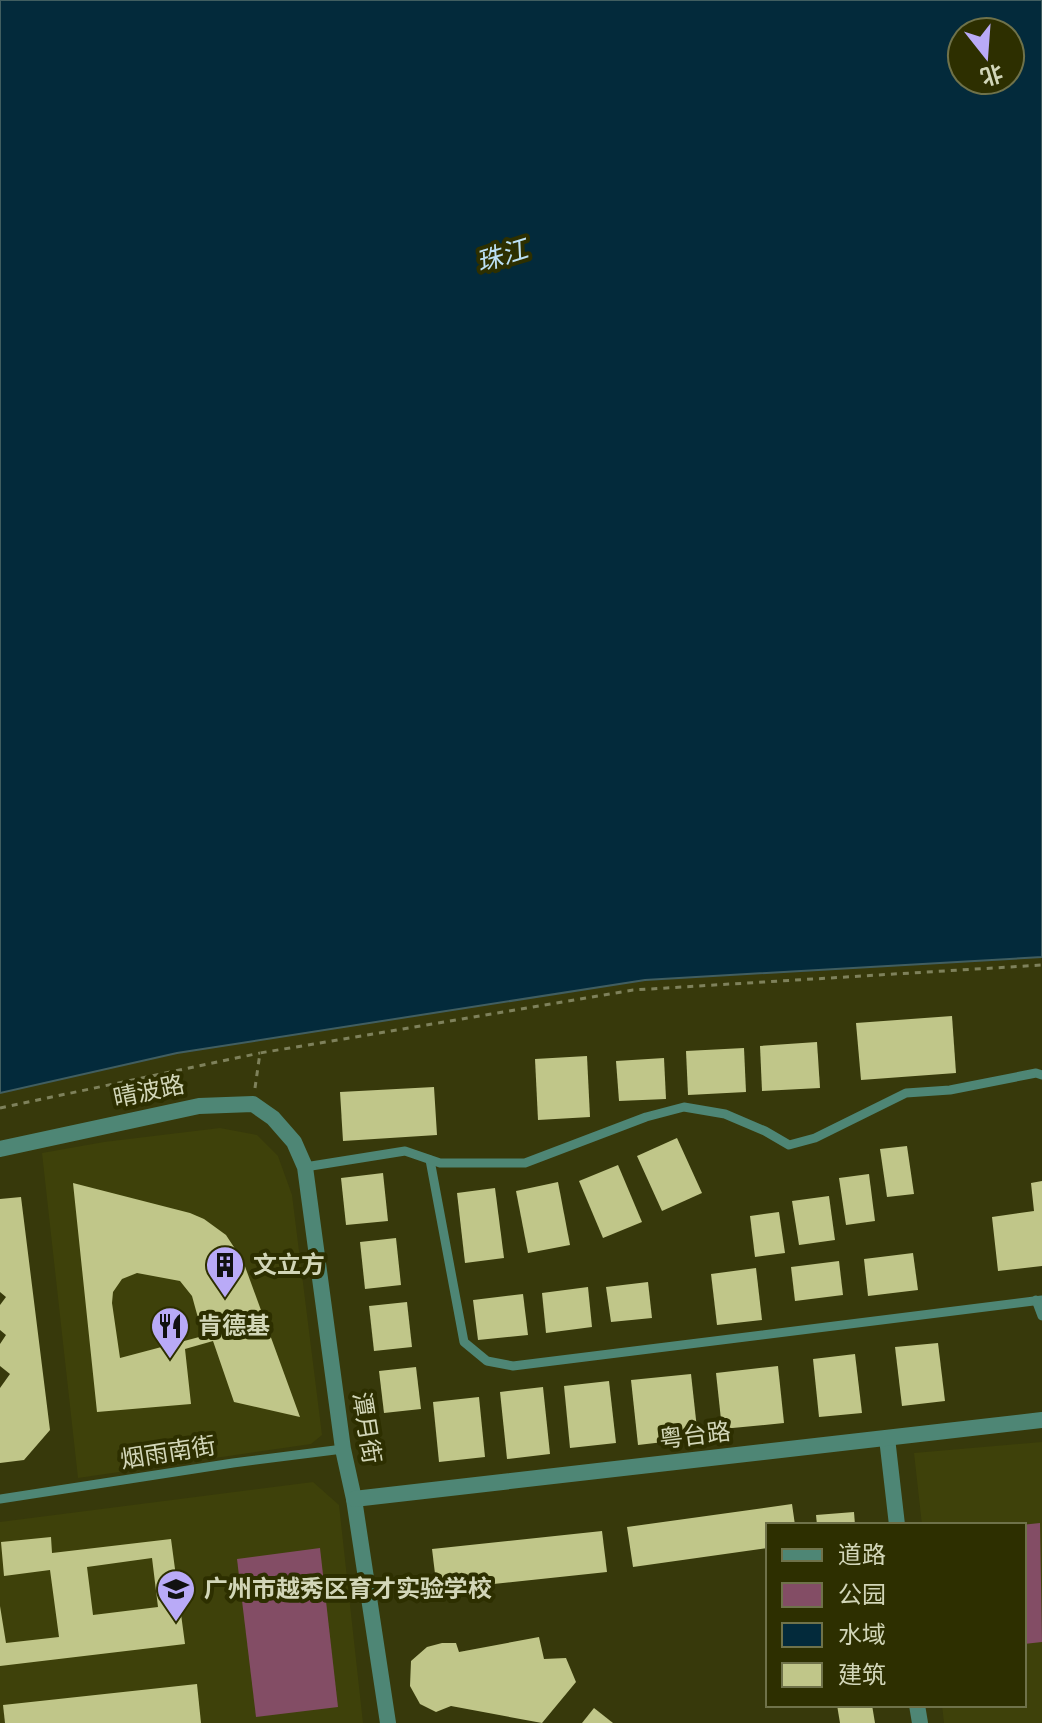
<svg xmlns="http://www.w3.org/2000/svg" width="1042" height="1723" viewBox="0 0 1042 1723" font-family="'Source Sans 3','Noto Sans SC',sans-serif">
	<style>
		.built { fill: #3e410a }
		.green { fill: #834d65 }
		.water { fill: #032a3b; stroke: #415e60; stroke-width: 2; fill-rule: evenodd }
		.building { fill: #c0c689; fill-rule: evenodd }
		.lines { fill: none; stroke-linecap: round; stroke-linejoin: round }
		.path { stroke: #7e815b; stroke-width: 3; stroke-dasharray: 6 6; stroke-linecap: butt }
		.lane { stroke: #4e8675; stroke-width: 9 }
		.street { stroke: #4e8675; stroke-width: 16 }
		.labels { text-anchor: middle; dominant-baseline: central; stroke-width: 8; stroke-linejoin: round; paint-order: stroke }
		.street-label { font-size: 24px; fill: #d2d6b8; stroke: #2d2f00 }
		.poi-label { font-size: 24px; font-weight: bold; fill: #d2d6b8; stroke: #2d2f00; text-anchor: start }
		.water-label { font-size: 26px; font-style: italic; fill: #bce0f4; stroke: #2d2f00 }
	</style>
	<rect width="100%" height="100%" fill="#37390b"/>
	<g class="built">
		<path d="M220,1128L257,1135L278,1156L292,1195L322,1435L311,1444L78,1478L42,1153L104,1142Z"/>
		<path d="M1042,1442V1723H944L942,1705H1024V1525H922L914,1453Z"/>
		<path d="M313,1482L339,1505L363,1723H0V1522Z"/>
	</g>
	<g class="green">
		<path d="M1040,1523L1042,1642L1024,1644V1525H1021Z"/>
		<path d="M320,1548L338,1707L256,1717L237,1559Z"/>
	</g>
	<path class="water" d="M0,0H1042V957L645,980L177,1053L0,1093ZM962,32H1010V80H962Z"/>
	<g class="building">
		<path d="M952,1016L956,1073L861,1080L856,1023Z"/>
		<path d="M817,1042L820,1088L762,1091L760,1046Z"/>
		<path d="M744,1048L746,1092L688,1095L686,1051Z"/>
		<path d="M587,1056L590,1117L538,1120L535,1059Z"/>
		<path d="M664,1058L666,1099L619,1101L616,1061Z"/>
		<path d="M434,1087L437,1135L343,1141L340,1092Z"/>
		<path d="M677,1138L702,1193L662,1211L637,1156Z"/>
		<path d="M907,1146L914,1194L887,1197L880,1149Z"/>
		<path d="M618,1165L642,1222L603,1238L579,1181Z"/>
		<path d="M383,1173L388,1221L346,1225L341,1178Z"/>
		<path d="M869,1174L875,1221L846,1225L839,1178Z"/>
		<path d="M1042,1181V1266L998,1271L992,1217L1034,1211L1031,1183Z"/>
		<path d="M558,1182L570,1245L528,1253L516,1191Z"/>
		<path d="M73,1183L190,1213L204,1219L226,1235L243,1261L300,1417L234,1402L213,1341L185,1349L191,1404L97,1412ZM137,1273L180,1281L192,1296L203,1336L120,1358L112,1303L113,1292L122,1279Z"/>
		<path d="M495,1188L504,1258L465,1263L457,1193Z"/>
		<path d="M829,1196L835,1240L799,1245L792,1201Z"/>
		<path d="M21,1197L50,1430L24,1460L0,1463V1388L10,1374L0,1366V1344L6,1335L0,1330V1305L6,1297L0,1292V1199Z"/>
		<path d="M779,1212L785,1253L755,1257L750,1216Z"/>
		<path d="M396,1238L401,1285L365,1289L360,1242Z"/>
		<path d="M913,1253L918,1290L868,1296L864,1259Z"/>
		<path d="M839,1261L843,1295L795,1301L791,1267Z"/>
		<path d="M756,1268L762,1320L717,1325L711,1274Z"/>
		<path d="M648,1282L652,1318L611,1322L606,1287Z"/>
		<path d="M588,1287L592,1327L546,1333L542,1293Z"/>
		<path d="M523,1294L528,1335L478,1340L473,1300Z"/>
		<path d="M407,1302L412,1347L374,1351L369,1306Z"/>
		<path d="M938,1343L945,1401L902,1406L895,1347Z"/>
		<path d="M855,1354L862,1413L819,1417L813,1359Z"/>
		<path d="M778,1366L784,1423L722,1429L716,1373Z"/>
		<path d="M416,1367L421,1409L384,1413L379,1371Z"/>
		<path d="M691,1374L698,1438L638,1445L631,1380Z"/>
		<path d="M609,1381L616,1443L570,1448L564,1386Z"/>
		<path d="M543,1387L550,1454L507,1459L500,1392Z"/>
		<path d="M479,1397L485,1457L439,1462L433,1402Z"/>
		<path d="M792,1504L795,1525H768V1548L633,1567L627,1527Z"/>
		<path d="M854,1512L855,1525H817L816,1515Z"/>
		<path d="M602,1531L607,1572L437,1590L432,1549Z"/>
		<path d="M51,1537L52,1553L171,1539L185,1644L0,1666V1606L6,1643L59,1637L50,1570L4,1576L1,1542ZM152,1558L158,1607L93,1615L87,1567Z"/>
		<path d="M539,1637L544,1659L566,1658L576,1682L542,1723L451,1706L436,1712L420,1704L410,1686L411,1661L427,1647L442,1643H456L459,1652Z"/>
		<path d="M197,1684L201,1723H5L3,1705Z"/>
		<path d="M837,1705H872L875,1723H840Z"/>
		<path d="M594,1708L613,1723H582Z"/>
	</g>
	<g class="lines">
		<g class="path">
			<path d="M255,1088L260,1053L633,990L1042,965"/>
			<path d="M0,1108L260,1053"/>
		</g>
		<g class="lane">
			<path d="M430,1160L464,1342L487,1361L513,1366L1042,1300"/>
			<path d="M305,1167L405,1151L440,1163H525L646,1117L684,1107L725,1114L765,1131L789,1145L815,1138L906,1093L950,1090L1036,1073L1042,1075"/>
			<path d="M1036,1300L1042,1316"/>
			<path d="M0,1499L233,1463L343,1449"/>
		</g>
		<g class="street">
			<path d="M0,1149L199,1106L253,1104L273,1118L294,1142L305,1167L343,1449L354,1499L388,1723"/>
			<path d="M887,1438L897,1525"/>
			<path d="M354,1499L1042,1420"/>
			<path d="M917,1705L920,1723"/>
		</g>
	</g>
	<defs>
		<symbol id="building-pin" viewBox="-11 -11 22 30"><path d="M0 17L-7.5 6A9.5 9.5 0 1 1 7.5 6Z" fill="#b9aaf7" stroke="#2d2f00"/><path d="M-4-6H4V6H1V3H-1V6H-4ZM-2.5-4.3h1.7v1.8h-1.7ZM.8-4.3h1.7v1.8H.8ZM-2.5-1h1.7V.8h-1.7ZM.8-1h1.7V.8H.8Z" fill="#111"/></symbol>
		<symbol id="restaurant-pin" viewBox="-11 -11 22 30"><path d="M0 17L-7.5 6A9.5 9.5 0 1 1 7.5 6Z" fill="#b9aaf7" stroke="#2d2f00"/><path d="M-5-6h1v4h1v-4h1v4h1v-4h1v5L-1.5 .5V6h-2V.5L-5-1ZM5-6V6H3V1.5H1.5Q1.5-4 5-6Z" fill="#111"/></symbol>
		<symbol id="school-pin" viewBox="-11 -11 22 30"><path d="M0 17L-7.5 6A9.5 9.5 0 1 1 7.5 6Z" fill="#b9aaf7" stroke="#2d2f00"/><path d="M0-5L7-2L0 1L-7-2ZM-4 1L0 2.5L4 1V4Q0 6-4 4Z" fill="#111"/></symbol>
	</defs>
	<g fill-rule="evenodd">
		<use href="#building-pin" x="203" y="1243" width="44" height="60"/>
		<use href="#restaurant-pin" x="148" y="1304" width="44" height="60"/>
		<use href="#school-pin" x="154" y="1567" width="44" height="60"/>
	</g>
	<g class="labels">
		<g class="street-label">
			<text transform="translate(149 1092) rotate(-12)">晴波路</text>
			<text transform="translate(366 1428) rotate(81)">潭月街</text>
			<text transform="translate(695 1436) rotate(-7)">粤台路</text>
			<text transform="translate(168 1453) rotate(-9)">烟雨南街</text>
		</g>
		<g class="poi-label">
			<text x="253" y="1265">文立方</text>
			<text x="198" y="1326">肯德基</text>
			<text x="204" y="1589">广州市越秀区育才实验学校</text>
		</g>
		<g class="water-label">
			<text transform="translate(502 256) rotate(-17)">珠江</text>
		</g>
	</g>
	<rect x="766" y="1523" width="260" height="184" fill="#2d2f00" stroke="#6f724a" stroke-width="2"/>
	<rect x="782" y="1549" width="40" height="12" fill="#4e8675" stroke="#6f724a" stroke-width="2"/>
	<text x="838" y="1563" font-size="24" fill="#d2d6b8">道路</text>
	<rect x="782" y="1583" width="40" height="24" fill="#834d65" stroke="#6f724a" stroke-width="2"/>
	<text x="838" y="1603" font-size="24" fill="#d2d6b8">公园</text>
	<rect x="782" y="1623" width="40" height="24" fill="#032a3b" stroke="#6f724a" stroke-width="2"/>
	<text x="838" y="1643" font-size="24" fill="#d2d6b8">水域</text>
	<rect x="782" y="1663" width="40" height="24" fill="#c0c689" stroke="#6f724a" stroke-width="2"/>
	<text x="838" y="1683" font-size="24" fill="#d2d6b8">建筑</text>
	<g transform="translate(986 56) rotate(163)"><circle r="38" fill="#2d2f00" stroke="#6f724a" stroke-width="2"/>
	<path d="M0-6L14 30L0 20L-14 30Z" fill="#b9aaf7"/>
	<text y="-12" font-size="22" font-weight="bold" text-anchor="middle" fill="#d2d6b8">北</text>
	</g>
</svg>
